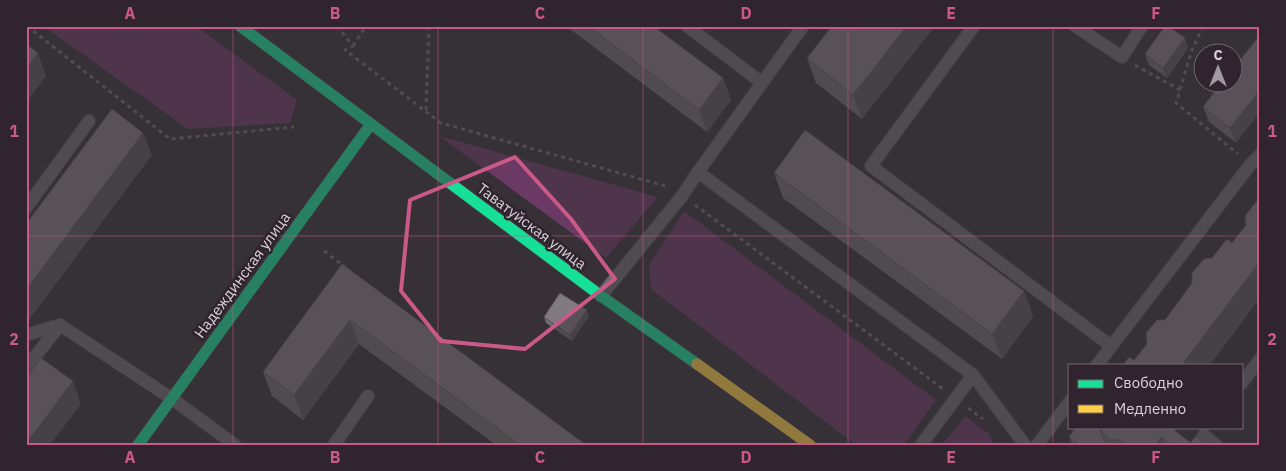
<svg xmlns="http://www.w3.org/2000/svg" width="1286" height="471" viewBox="0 0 1286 471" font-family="'IBM Plex Sans',sans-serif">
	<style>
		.green { fill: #6a3a65 }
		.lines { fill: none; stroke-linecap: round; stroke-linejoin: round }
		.lane-casing { stroke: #534e53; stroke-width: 14 }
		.fast-casing { stroke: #534e53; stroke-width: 12 }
		.slow-casing { stroke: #534e53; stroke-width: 12 }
		.path { stroke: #716c70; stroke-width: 3; stroke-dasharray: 4 4; stroke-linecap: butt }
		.lane { stroke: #706c70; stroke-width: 12 }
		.fast { stroke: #16e098; stroke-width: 11 }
		.slow { stroke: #ffcf43; stroke-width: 11 }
		.wall { fill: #6f6a6e }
		.shaded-wall { fill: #5a565a }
		.building { fill: #817b80; stroke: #5a565a }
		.marked { fill: none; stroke: #ca5987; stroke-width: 4; stroke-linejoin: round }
		.grid { fill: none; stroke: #ca5987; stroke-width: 1; stroke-opacity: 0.55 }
		.labels { text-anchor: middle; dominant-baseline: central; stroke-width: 5; stroke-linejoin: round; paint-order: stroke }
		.street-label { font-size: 15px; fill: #dad2d8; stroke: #30242f }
		.neatline { fill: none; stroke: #ca5987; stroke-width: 2 }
		.grid-label { font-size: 16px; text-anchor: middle; font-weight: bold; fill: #ca5987 }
	</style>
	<rect width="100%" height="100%" fill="#373137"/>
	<g class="green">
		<path d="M43,26H196L297,100L290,123L188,129Z"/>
		<path d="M439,136L658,197L606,258Z"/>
		<path d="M684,211L936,400L904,445H856L651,289L649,265Z"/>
		<path d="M965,416L990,435L993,445H942Z"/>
	</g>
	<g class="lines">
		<defs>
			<g id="lane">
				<path d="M687,26L762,83"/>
				<path d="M974,26L871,166L1111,346"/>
				<path d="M1075,26L1122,57L1142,26"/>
				<path d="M698,172L973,375L1025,445"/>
				<path d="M26,208L89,121"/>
				<path d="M601,296L682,196L698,172L803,26"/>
				<path d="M26,335L60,325L171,398L235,445"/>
				<path d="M1097,365L1250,165L1260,155"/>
				<path d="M26,368L60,325"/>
				<path d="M1242,383L1260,359"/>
				<path d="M334,445L368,396"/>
				<path d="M921,445L973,375"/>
				<path d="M1037,445L1070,401"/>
				<path d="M1197,445L1204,435L1216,445"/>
			</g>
			<g id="fast">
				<path d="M240,26L601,296L697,364"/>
				<path d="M138,445L371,124"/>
			</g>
			<path id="slow" d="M697,364L810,445"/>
		</defs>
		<use href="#lane" class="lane-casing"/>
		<use href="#fast" class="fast-casing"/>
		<use href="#slow" class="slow-casing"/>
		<g class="path">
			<path d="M27,26L170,139L294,127"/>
			<path d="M337,26L353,46L345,50L441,123L669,187"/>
			<path d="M1203,26L1192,50L1176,103L1238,154"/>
			<path d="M353,46L366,26"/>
			<path d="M1135,65L1180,90"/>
			<path d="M426,110L429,26"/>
			<path d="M695,205L943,389"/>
			<path d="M324,251L345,267"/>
			<path d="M968,408L983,419"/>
		</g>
		<use href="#lane" class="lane"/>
		<use href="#fast" class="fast"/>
		<use href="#slow" class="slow"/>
	</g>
	<g class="wall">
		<path d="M566,26H653L723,78L731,100L707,132Z"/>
		<path d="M832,26L862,119L816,83L807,58Z"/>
		<path d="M1260,35L1236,143L1209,122L1203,107Z"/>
		<path d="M1185,38L1188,48L1167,78L1149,65L1145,54Z"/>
		<path d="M774,173L1024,291L1033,316L1002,359L783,198Z"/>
		<path d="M342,264L586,445H496L359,344L303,420L272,396L263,372Z"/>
		<path d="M589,316L572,341L546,323L544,317Z"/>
		<path d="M1076,427H1175L1176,432L1191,443L1207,445H1074L1071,442L1069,437Z"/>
	</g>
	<g class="shaded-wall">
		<path d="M907,26H935L862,119L853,95Z"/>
		<path d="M1185,38L1188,48L1167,78L1163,68Z"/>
		<path d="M38,53L46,76L26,103V70Z"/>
		<path d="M723,78L731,100L707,132L699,110Z"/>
		<path d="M1260,90V112L1236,143L1230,128Z"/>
		<path d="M143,133L152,155L28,321L26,317V290Z"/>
		<path d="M1259,263L1260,266V298L1210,365H1182Z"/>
		<path d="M1024,291L1033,316L1002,359L992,334Z"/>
		<path d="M587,310L589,316L572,341L570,335Z"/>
		<path d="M350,320L359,344L303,420L294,395Z"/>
		<path d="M73,381L81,404L50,445H26Z"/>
		<path d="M1169,427H1175L1181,445Z"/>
		<path d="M1162,437L1164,445H1155Z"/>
	</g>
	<g class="building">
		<path d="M588,26H653L723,78L699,110Z"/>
		<path d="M832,26H907L853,95L807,58Z"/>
		<path d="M1165,26H1168L1185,38L1163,68L1145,54Z"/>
		<path d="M1260,35V90L1230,128L1203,107L1222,82H1234V68Z"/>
		<path d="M26,44L38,53L26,70Z"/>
		<path d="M112,109L143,133L26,290V224Z"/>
		<path d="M805,130L1024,291L992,334L774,173Z"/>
		<path d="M1256,202H1260V264L1259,263L1182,365H1123L1129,357L1134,360L1147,344L1146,333L1157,320H1165L1192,283V273L1204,259L1212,258L1227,239L1232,243L1246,225L1245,216Z"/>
		<path d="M342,264L586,445H520L350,320L294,395L263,372Z"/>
		<path d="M560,293L587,310L570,335L544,317Z"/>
		<path d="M41,358L73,381L26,444V378Z"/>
		<path d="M1076,427H1099L1106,445H1080L1069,437Z"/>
		<path d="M1102,427H1170L1191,443L1196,436L1207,445H1172L1162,437L1155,445H1127L1120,440H1110L1102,433Z"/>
	</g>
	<path d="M0 0H1286V471H0ZM515,157L571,219L615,279L525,349L441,341L401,291L410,200Z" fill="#373137" fill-opacity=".55" fill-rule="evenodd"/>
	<path class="marked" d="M515,157L571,219L615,279L525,349L441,341L401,291L410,200Z"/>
	<path class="grid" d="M233,26V445M438,26V445M643,26V445M848,26V445M1053,26V445M26,236H1260"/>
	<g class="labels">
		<g class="street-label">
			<text transform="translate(532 226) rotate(37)">Таватуйская улица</text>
			<text transform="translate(242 275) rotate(-54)">Надеждинская улица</text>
		</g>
	</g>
	<rect width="1286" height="471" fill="none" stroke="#30242f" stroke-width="55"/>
	<rect x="1068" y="364" width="175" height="65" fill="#30242f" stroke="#746a73"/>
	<rect x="1078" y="380" width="25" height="8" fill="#16e098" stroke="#746a73"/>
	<text x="1114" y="388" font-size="15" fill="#dad2d8">Свободно</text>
	<rect x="1078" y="405" width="25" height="8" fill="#ffcf43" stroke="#746a73"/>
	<text x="1114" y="414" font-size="15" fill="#dad2d8">Медленно</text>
	<g transform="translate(1218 68)"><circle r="24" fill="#30242f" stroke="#746a73"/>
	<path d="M0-4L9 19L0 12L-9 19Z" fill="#a19aa0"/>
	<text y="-8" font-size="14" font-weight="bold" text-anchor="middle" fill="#dad2d8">С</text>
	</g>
	<rect x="28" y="28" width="1230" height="416" class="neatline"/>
	<g class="grid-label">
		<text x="130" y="19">A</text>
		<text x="335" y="19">B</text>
		<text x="540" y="19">C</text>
		<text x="746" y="19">D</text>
		<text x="951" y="19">E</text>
		<text x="1156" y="19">F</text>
		<text x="14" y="137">1</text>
		<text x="1272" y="137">1</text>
		<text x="14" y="345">2</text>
		<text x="1272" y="345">2</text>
		<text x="130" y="463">A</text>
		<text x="335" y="463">B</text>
		<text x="540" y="463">C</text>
		<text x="746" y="463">D</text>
		<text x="951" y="463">E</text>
		<text x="1156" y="463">F</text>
	</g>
</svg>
